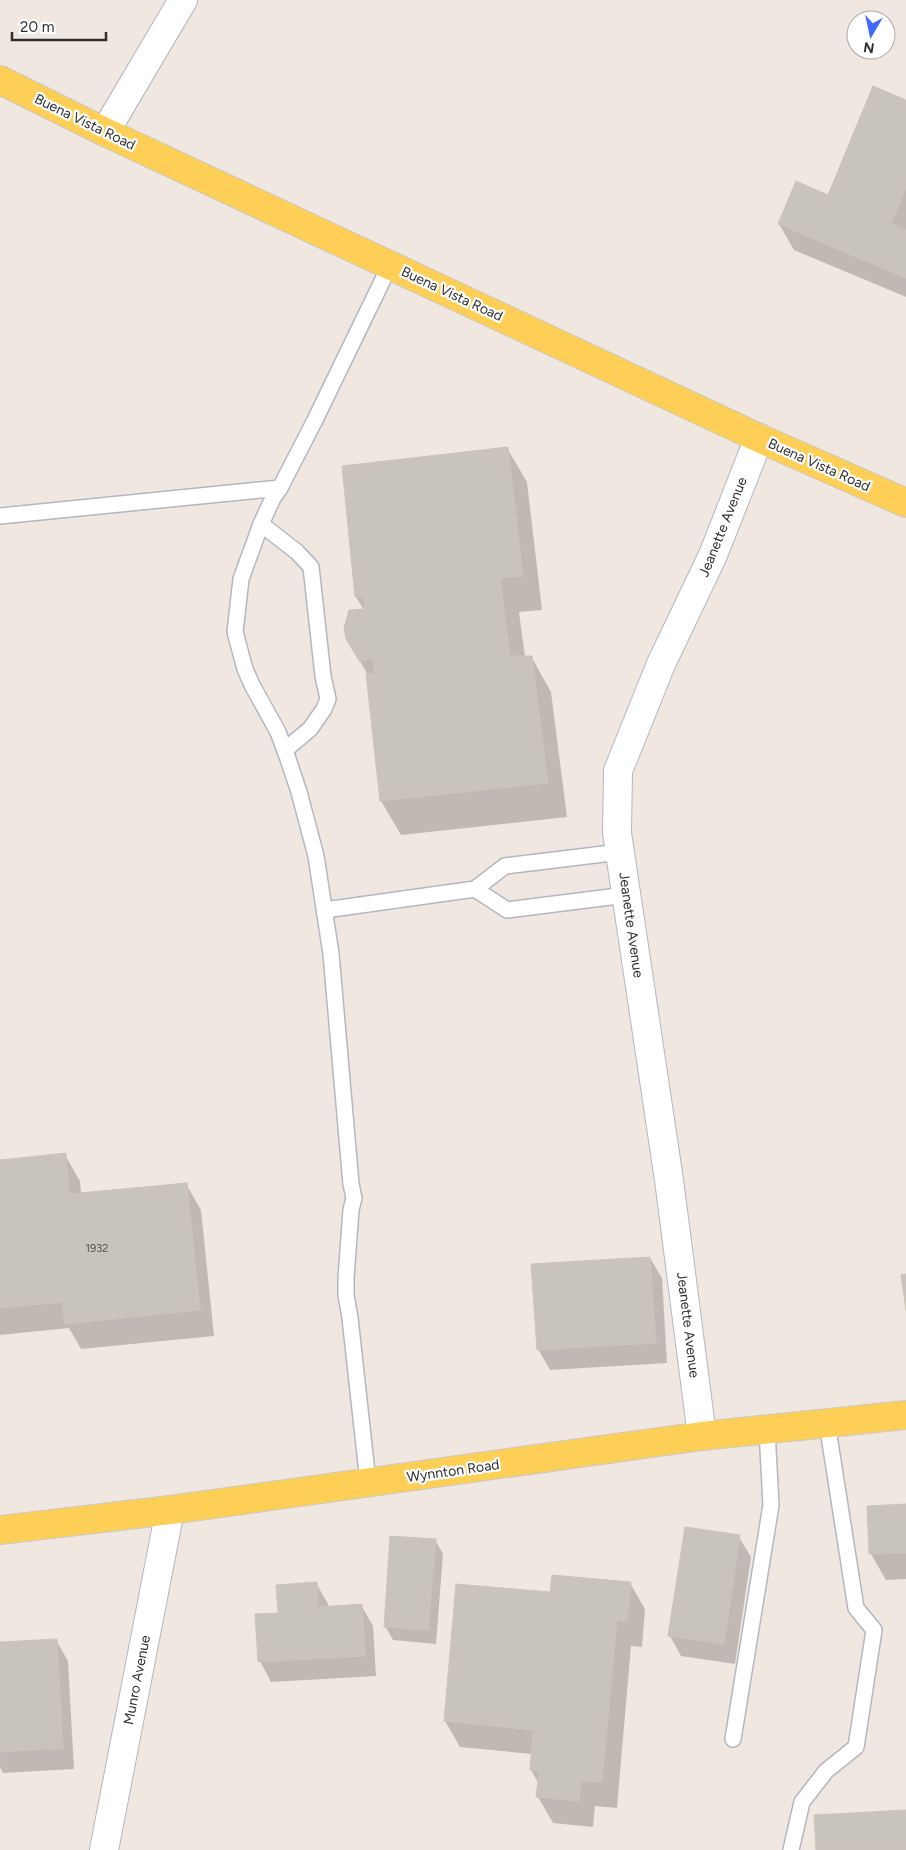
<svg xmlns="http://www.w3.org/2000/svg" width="906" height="1850" viewBox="0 0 906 1850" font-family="Figtree,sans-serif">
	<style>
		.shadow { fill: #0003 }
		.building { fill: #c8c3bb; stroke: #ccc4b8 }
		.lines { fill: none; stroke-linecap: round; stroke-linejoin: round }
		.service-casing { stroke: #b3b7c2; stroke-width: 18 }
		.minor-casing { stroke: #b3b7c2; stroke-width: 30 }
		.primary-casing { stroke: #c9c9c9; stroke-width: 30 }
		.service { stroke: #fff; stroke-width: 15 }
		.minor { stroke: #fff; stroke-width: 28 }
		.primary { stroke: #fecf57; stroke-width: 28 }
		.labels { text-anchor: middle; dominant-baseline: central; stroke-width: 4.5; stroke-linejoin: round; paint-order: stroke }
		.number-label { font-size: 11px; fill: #545351 }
		.street-label { font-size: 14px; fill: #2e2e2e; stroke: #fff }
	</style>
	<rect width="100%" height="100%" fill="#f0e8e0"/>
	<g class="shadow">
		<path d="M906,101V297L794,250L779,224L829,196Z"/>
		<path d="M507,448L527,482L542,610L519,612L525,657L532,658L551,692L567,817L401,835L381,801L368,675L347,639L364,610L356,597Z"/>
		<path d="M65,1155L80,1181L81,1194L186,1184L201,1210L214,1336L81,1349L69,1328L0,1335V1161Z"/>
		<path d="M650,1258L662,1278L667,1363L550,1370L538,1349Z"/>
		<path d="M906,1506V1579L886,1580L871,1554Z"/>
		<path d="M739,1537L751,1557L735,1664L681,1656L670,1636Z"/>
		<path d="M435,1540L443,1554L436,1644L393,1640L385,1626Z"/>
		<path d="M316,1583L328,1604V1607L361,1605L373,1626L376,1676L271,1682L260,1661L279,1614Z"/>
		<path d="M630,1583L645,1609L642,1647L631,1646L617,1808L595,1806L593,1827L553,1823L538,1797L539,1784L531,1770L532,1754L460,1747L445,1721L551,1593Z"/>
		<path d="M56,1640L68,1661L74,1769L3,1773L0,1767V1644Z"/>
	</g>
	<g class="building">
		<path d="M873,86L906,100V187L891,224L906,230V278L778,224L796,181L828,195Z"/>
		<path d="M508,447L523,576L500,578L510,656H532L548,783L380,801L366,674L375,673L372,658L360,662L346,639L344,628L349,610L365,609L363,597H355L342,466Z"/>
		<path d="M66,1153L69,1194L187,1183L200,1310L65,1324L62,1302L0,1308V1160Z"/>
		<path d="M650,1257L656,1343L537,1350L531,1264Z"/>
		<path d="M906,1274V1310L901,1275Z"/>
		<path d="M906,1504V1553L869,1554L867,1506Z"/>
		<path d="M685,1527L740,1535L724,1644L668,1636Z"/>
		<path d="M390,1536L436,1539L428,1630L384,1627Z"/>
		<path d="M552,1575L631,1582L627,1621L617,1620L602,1782L581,1781L579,1801L536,1797L539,1771L530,1770L533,1730L444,1721L456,1584L550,1592Z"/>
		<path d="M317,1582L318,1607L362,1604L365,1656L258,1662L255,1614L278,1613L276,1585Z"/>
		<path d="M57,1639L63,1748L0,1752V1642Z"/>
		<path d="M906,1810V1850H816L814,1815Z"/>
	</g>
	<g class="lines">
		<defs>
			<g id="service">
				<path d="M0,516L280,488"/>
				<path d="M261,524L297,552L311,567L323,676L328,699L324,709L310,729L285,750"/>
				<path d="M475,889L507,910L626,895"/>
				<path d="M325,910L475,889L505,866L620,852"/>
				<path d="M368,1482L350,1318L346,1295V1278L351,1210L354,1198L351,1184L331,954L316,856L299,792L288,759L278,732L252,685L245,669L235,632L241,579L261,524L273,498L280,488L314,422L390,265"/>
				<path d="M733,1739L771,1505L767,1430"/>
				<path d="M791,1850L802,1802L826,1771L856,1747L874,1630L856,1608L827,1423"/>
			</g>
			<g id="minor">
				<path d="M105,132L183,0"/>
				<path d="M702,1436L669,1180L617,833L618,771L661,664L713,555L759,438"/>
				<path d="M104,1850L170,1510"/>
			</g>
			<g id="primary">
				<path d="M0,80L105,132L759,438L906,503"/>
				<path d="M0,1530L170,1510L702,1436L906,1415"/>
			</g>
		</defs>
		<use href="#service" class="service-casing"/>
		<use href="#minor" class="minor-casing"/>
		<use href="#primary" class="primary-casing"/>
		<use href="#service" class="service"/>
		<use href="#minor" class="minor"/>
		<use href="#primary" class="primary"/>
	</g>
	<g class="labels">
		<g class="number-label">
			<text x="97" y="1248">1932</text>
		</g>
		<g class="street-label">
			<text transform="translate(85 122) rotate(26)">Buena Vista Road</text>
			<text transform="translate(452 294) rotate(25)">Buena Vista Road</text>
			<text transform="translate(819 465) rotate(24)">Buena Vista Road</text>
			<text transform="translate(723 527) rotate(-68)">Jeanette Avenue</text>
			<text transform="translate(631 925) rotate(82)">Jeanette Avenue</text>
			<text transform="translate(688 1325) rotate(83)">Jeanette Avenue</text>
			<text transform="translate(453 1471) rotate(-8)">Wynnton Road</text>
			<text transform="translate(137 1680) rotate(-79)">Munro Avenue</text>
		</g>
	</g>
	<g transform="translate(871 35) rotate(189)"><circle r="24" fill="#ffffff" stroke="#ababab"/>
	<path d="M0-4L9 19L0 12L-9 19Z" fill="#3e6aff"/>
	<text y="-8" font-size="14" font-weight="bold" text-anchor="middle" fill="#2e2e2e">N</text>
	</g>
	<path d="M12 32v8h94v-8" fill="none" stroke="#2e2e2e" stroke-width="2.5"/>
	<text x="20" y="32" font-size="15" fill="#2e2e2e" stroke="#ffffff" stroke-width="4" paint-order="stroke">20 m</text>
</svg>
